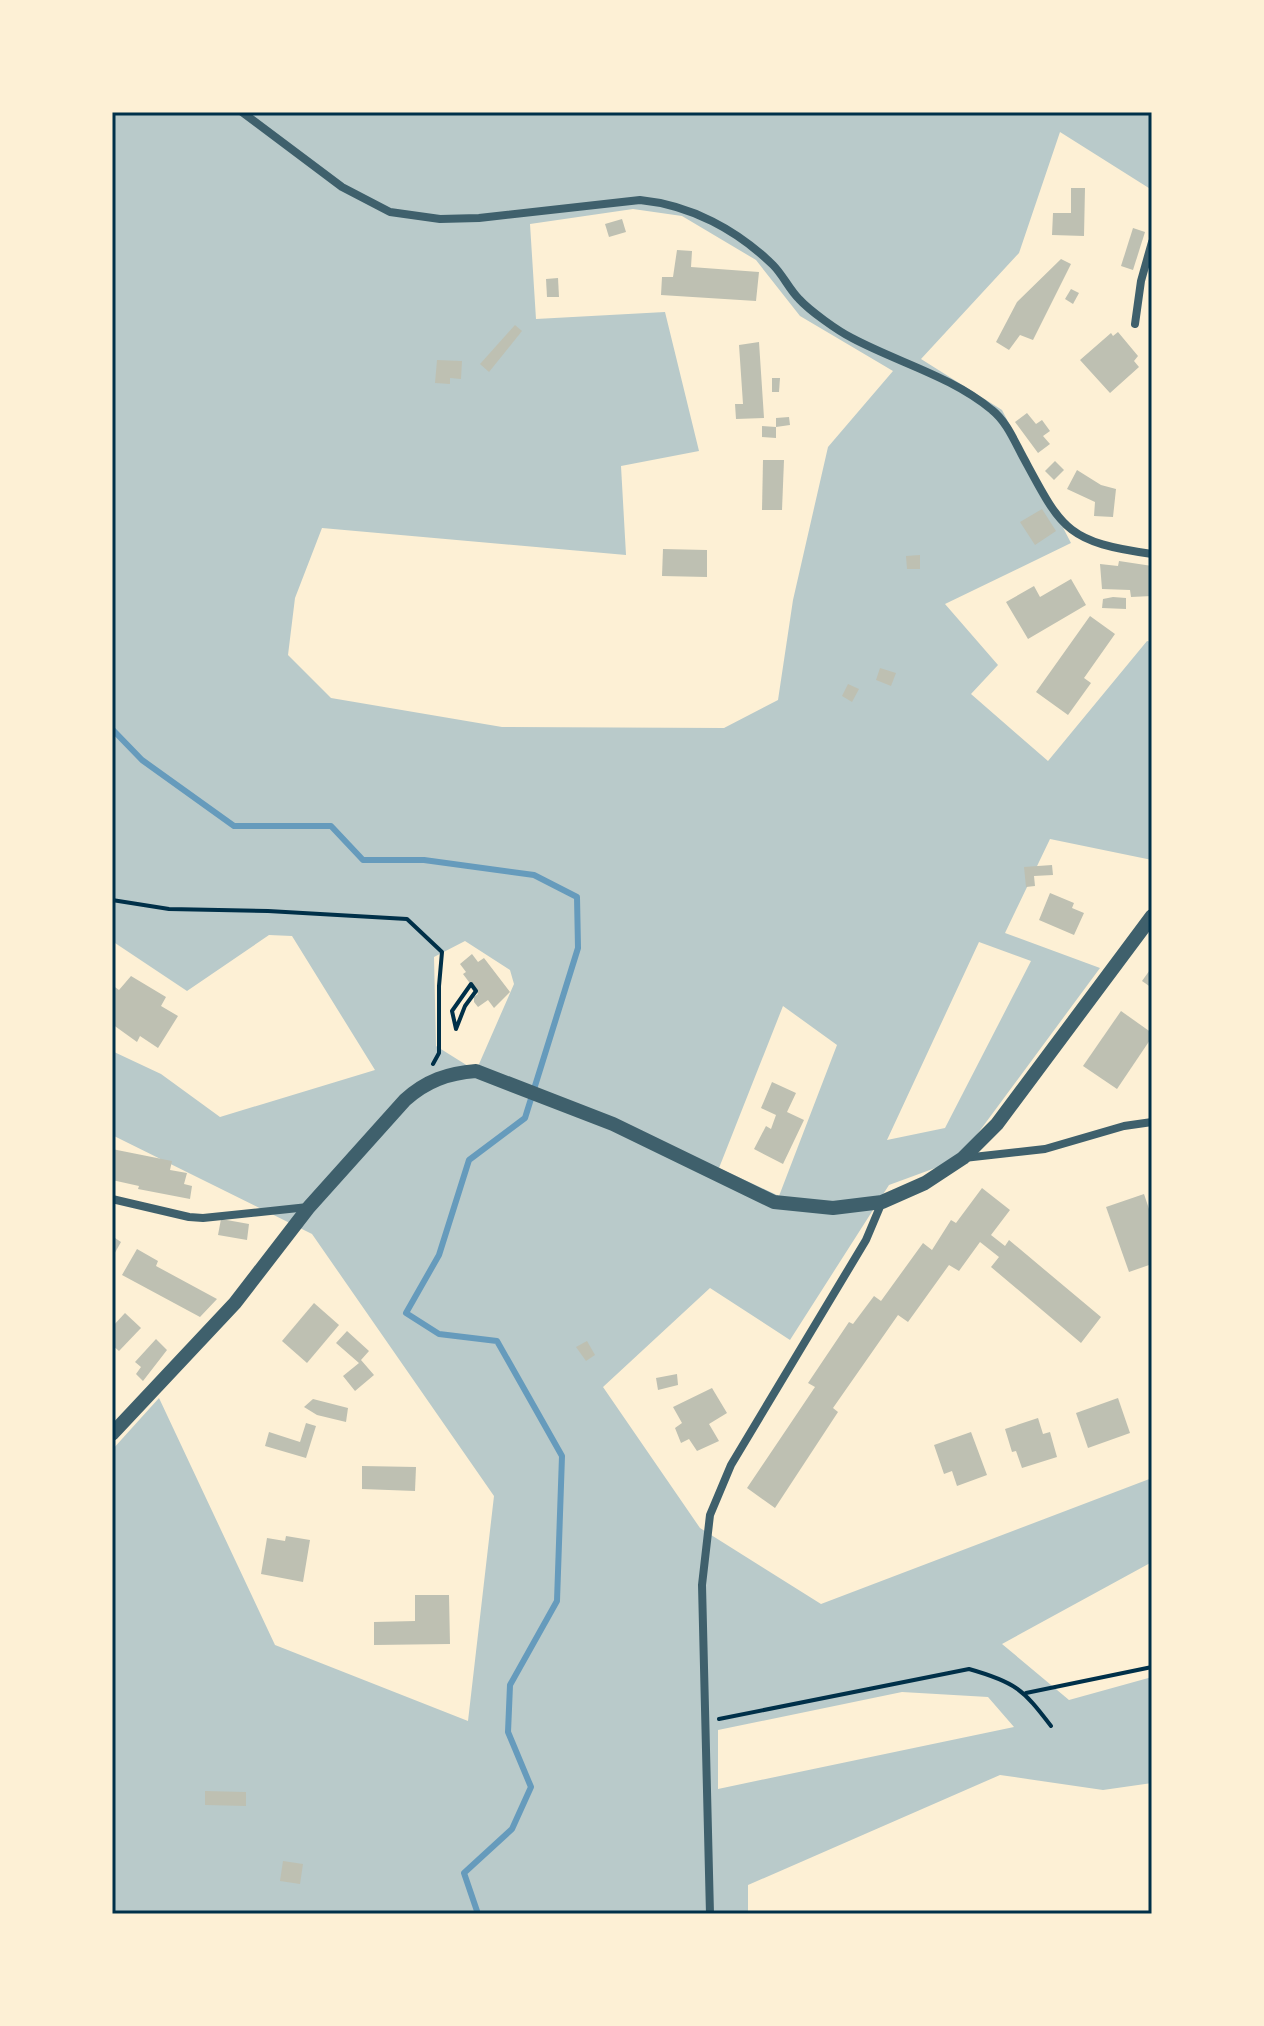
<svg xmlns="http://www.w3.org/2000/svg" width="1264" height="2026" viewBox="0 0 1264 2026" font-family="'Times New Roman',serif">
	<style>
		.green { fill: #b9caca; fill-rule: evenodd }
		.lines { fill: none; stroke-linecap: round; stroke-linejoin: round }
		.stream { stroke: #669bbc; stroke-width: 6 }
		.building { fill: #bec0b2 }
		.path { stroke: #003049; stroke-width: 4 }
		.minor { stroke: #3f606c; stroke-width: 8 }
		.tertiary { stroke: #3f606c; stroke-width: 14 }
		.neatline { fill: none; stroke: #003049; stroke-width: 3 }
	</style>
	<rect width="100%" height="100%" fill="#fdf0d5"/>
	<path class="green" d="M112,112H1152V190L1060,132L1019,253L921,359L1002,410L1071,543L945,604L998,665L971,694L1048,761L1147,641L1152,642V860L1050,839L1005,933L1100,968L967,1148L938,1167L889,1185L790,1340L710,1288L603,1387L700,1528L821,1604L1152,1478V1562L1002,1644L1069,1700L1152,1677V1783L1103,1790L1000,1775L748,1885V1914H112V1450L159,1398L275,1645L468,1721L494,1496L312,1234L112,1135V1051L161,1074L220,1117L375,1070L292,936L269,935L187,991L112,941ZM633,209L682,216L756,260L800,316L893,371L828,447L793,600L778,700L724,728L502,727L331,698L288,655L295,598L322,528L626,555L621,466L699,451L665,312L536,319L530,224ZM465,941L510,970L514,984L476,1071L436,1046L434,957ZM979,942L1031,961L945,1128L887,1140ZM783,1006L837,1045L779,1196L719,1168ZM902,1692L988,1697L1014,1727L718,1789V1730Z"/>
	<g class="lines">
		<path class="stream" d="M112,729L142,760L234,826H331L363,860H424L534,875L577,897L578,948L525,1118L469,1160L439,1255L406,1313L439,1334L497,1341L562,1456L557,1601L510,1685L508,1732L531,1787L512,1829L464,1873L478,1914"/>
	</g>
	<g class="building">
		<path d="M1071,188H1085L1084,236L1052,235L1053,213H1071Z"/>
		<path d="M622,219L626,232L609,237L605,224Z"/>
		<path d="M1133,228L1145,232L1133,270L1121,266Z"/>
		<path d="M677,250L692,251L691,267L759,272L756,301L661,295L662,277H673Z"/>
		<path d="M1061,259L1071,264L1033,340L1020,335L1009,350L996,342L1017,302Z"/>
		<path d="M558,278L559,297H547L546,279Z"/>
		<path d="M1071,289L1079,293L1073,304L1065,299Z"/>
		<path d="M515,325L522,331L489,372L480,364Z"/>
		<path d="M1118,332L1138,356L1134,361L1139,367L1110,393L1080,360L1111,333L1113,336Z"/>
		<path d="M759,342L764,418L736,419L735,404H743L739,345Z"/>
		<path d="M437,360L462,361L461,379L450,378V384L435,383Z"/>
		<path d="M772,378H780L779,392H772Z"/>
		<path d="M1027,413L1036,424L1042,420L1050,431L1043,436L1050,444L1038,453L1015,422Z"/>
		<path d="M789,417L790,425L776,427V418Z"/>
		<path d="M762,426L776,427V438L762,437Z"/>
		<path d="M763,460H784L782,510H762Z"/>
		<path d="M1055,461L1064,470L1054,480L1045,471Z"/>
		<path d="M1077,470L1101,485L1116,489L1113,517L1094,516L1095,502L1067,489Z"/>
		<path d="M1042,509L1056,531L1035,545L1020,522Z"/>
		<path d="M663,549L707,550V577L662,576Z"/>
		<path d="M920,555V569H907L906,556Z"/>
		<path d="M1119,561L1152,566V596L1131,597L1130,590L1102,589L1100,564L1118,566Z"/>
		<path d="M1071,579L1086,605L1028,639L1006,602L1034,586L1040,597Z"/>
		<path d="M1113,597L1126,598V609L1102,608L1103,599Z"/>
		<path d="M1090,616L1115,634L1084,678L1091,683L1068,715L1036,692Z"/>
		<path d="M880,668L896,673L891,686L876,680Z"/>
		<path d="M848,684L859,689L852,702L842,696Z"/>
		<path d="M1052,865L1053,875L1034,876L1035,886L1026,887L1024,867Z"/>
		<path d="M1050,893L1074,903L1072,908L1084,913L1074,935L1039,920Z"/>
		<path d="M472,954L478,962L484,958L510,992L494,1008L488,1000L478,1007L474,1002V997L478,994L463,974L466,972L460,964Z"/>
		<path d="M1152,967V988L1142,981Z"/>
		<path d="M131,976L166,997L161,1006L178,1016L158,1048L140,1036L137,1042L112,1024V985L119,990Z"/>
		<path d="M1121,1011L1152,1033V1037L1117,1089L1083,1066Z"/>
		<path d="M772,1082L796,1093L787,1112L804,1120L783,1164L754,1149L766,1126L771,1129L776,1115L761,1108Z"/>
		<path d="M112,1149L172,1161L170,1170L187,1173L184,1184L192,1186L190,1199L138,1189L139,1186L112,1180Z"/>
		<path d="M982,1188L1010,1210L991,1235L1005,1246L1009,1240L1101,1317L1081,1343L991,1267L999,1257L980,1242L959,1271L949,1265L908,1322L898,1315L833,1408L838,1412L775,1508L747,1488L815,1387L808,1383L849,1322L853,1324L874,1296L881,1301L923,1243L932,1250L951,1220L956,1223Z"/>
		<path d="M1144,1194L1152,1218V1264L1129,1272L1106,1207Z"/>
		<path d="M221,1219L249,1224L247,1240L218,1235Z"/>
		<path d="M112,1236L121,1242L112,1258Z"/>
		<path d="M137,1249L158,1261L156,1266L217,1299L200,1317L122,1275Z"/>
		<path d="M314,1303L339,1325L307,1363L282,1341Z"/>
		<path d="M125,1313L141,1328L119,1351L112,1345V1327Z"/>
		<path d="M347,1331L369,1351L361,1360L374,1375L355,1391L343,1376L359,1363L336,1343Z"/>
		<path d="M156,1339L167,1350L143,1381L136,1374L141,1367L135,1362Z"/>
		<path d="M587,1341L595,1355L586,1361L576,1347Z"/>
		<path d="M677,1374L678,1385L658,1390L656,1378Z"/>
		<path d="M712,1388L727,1413L709,1424L719,1441L697,1451L689,1439L681,1443L675,1428L682,1423L673,1407Z"/>
		<path d="M1118,1398L1130,1433L1088,1448L1076,1413Z"/>
		<path d="M313,1399L348,1408L346,1422L317,1415L304,1407Z"/>
		<path d="M1038,1418L1043,1434L1050,1432L1057,1457L1022,1468L1016,1451L1012,1452L1005,1429Z"/>
		<path d="M306,1423L316,1426L306,1458L265,1446L269,1432L300,1442Z"/>
		<path d="M971,1432L987,1475L957,1486L952,1471L944,1474L934,1445Z"/>
		<path d="M362,1466L416,1467L415,1491L362,1489Z"/>
		<path d="M286,1536L310,1540L303,1582L261,1574L267,1538L285,1541Z"/>
		<path d="M415,1595H449L450,1644L374,1645V1622L415,1621Z"/>
		<path d="M205,1791L246,1792V1806L205,1805Z"/>
		<path d="M283,1861L303,1864L300,1884L280,1881Z"/>
	</g>
	<g class="lines">
		<g class="path">
			<path d="M112,900L169,909L268,911L407,919L442,952L439,986V1053L433,1064"/>
			<path d="M471,984L476,991L465,1006L456,1029L452,1011Z"/>
			<path d="M1026,1693L1152,1667"/>
			<path d="M719,1719L969,1669C1015,1682 1023,1689 1051,1726"/>
		</g>
		<g class="minor">
			<path d="M242,112L342,187L390,212L440,219L479,218L640,200C691,205 737,230 773,265C783,275 789,289 799,299C810,311 838,331 852,338C899,363 951,376 992,410C1006,421 1014,440 1022,455C1062,529 1065,542 1152,554"/>
			<path d="M1135,324L1141,281L1152,242"/>
			<path d="M964,1158L1045,1149L1124,1126L1152,1122"/>
			<path d="M112,1199L189,1217L203,1218L308,1207"/>
			<path d="M710,1914L702,1585L710,1515L731,1465L866,1240L882,1202"/>
		</g>
		<path class="tertiary" d="M112,1434L235,1303L309,1207L405,1100C426,1081 448,1073 476,1071L613,1124L774,1202L833,1208L882,1202L925,1183L963,1158L997,1124L1152,916"/>
	</g>
	<rect width="1264" height="2026" fill="none" stroke="#fdf0d5" stroke-width="228"/>
	<rect x="114" y="114" width="1036" height="1798" class="neatline"/>
</svg>
